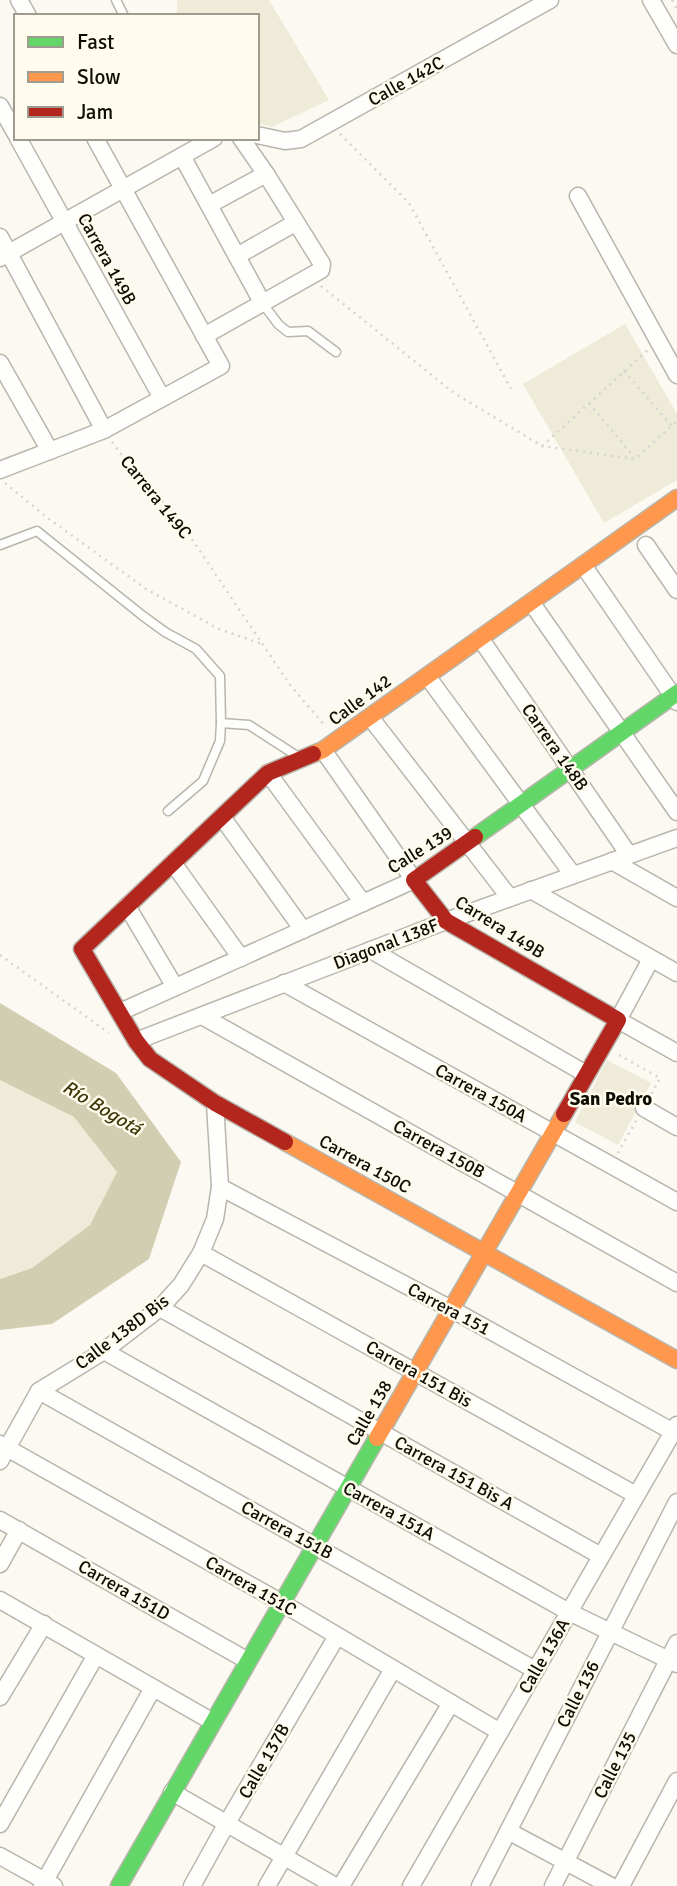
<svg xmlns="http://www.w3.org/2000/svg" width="677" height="1886" viewBox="0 0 677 1886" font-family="Signika,sans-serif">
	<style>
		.green { fill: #efebd9 }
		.water { fill: #d2ceb2 }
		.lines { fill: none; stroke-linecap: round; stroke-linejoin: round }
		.lane-casing { stroke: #b8b6ac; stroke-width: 11 }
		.street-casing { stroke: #b8b6ac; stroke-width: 19 }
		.fast-casing { stroke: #b8b6ac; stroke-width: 19 }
		.slow-casing { stroke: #b8b6ac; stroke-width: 19 }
		.jam-casing { stroke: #b8b6ac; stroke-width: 19 }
		.path { stroke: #d4d4d1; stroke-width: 2.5; stroke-dasharray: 2 5; stroke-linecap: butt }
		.lane { stroke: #fefefd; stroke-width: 8 }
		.street { stroke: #fefefd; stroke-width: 16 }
		.fast { stroke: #63d668; stroke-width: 16 }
		.slow { stroke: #ff974d; stroke-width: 16 }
		.jam { stroke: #b3261e; stroke-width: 16 }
		.labels { text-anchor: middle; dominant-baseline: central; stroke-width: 5; stroke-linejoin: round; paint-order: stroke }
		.street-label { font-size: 18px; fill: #0f0d02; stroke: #fffced }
		.neighbourhood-label { font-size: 19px; font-weight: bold; fill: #0f0d02; stroke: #fffced }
		.water-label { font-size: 19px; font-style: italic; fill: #40380a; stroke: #fffced }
	</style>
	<rect width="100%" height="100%" fill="#fbf9f1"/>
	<g class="green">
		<path d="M177,0H269L329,100L272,127L257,123V16H177Z"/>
		<path d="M625,324L677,414V480L604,523L523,384Z"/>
		<path d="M607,1060L651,1083L618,1145L575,1122Z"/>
		<path d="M0,1080L74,1117L117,1172L90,1225L32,1268L0,1279Z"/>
	</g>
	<path class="water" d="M0,1003L116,1073L181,1162L149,1259L52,1324L0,1330V1279L32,1268L90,1225L117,1172L74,1117L0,1080Z"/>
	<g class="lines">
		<defs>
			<g id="lane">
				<path d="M116,0L124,16"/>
				<path d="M263,304L279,325L288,332L308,331L336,352"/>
				<path d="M0,545L37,531L143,616L165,632L196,649L220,676L221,723L220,741L203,781L168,811"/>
				<path d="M221,723L249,725L297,756"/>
			</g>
			<g id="street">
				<path d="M19,0L28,16"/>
				<path d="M651,0L677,45"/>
				<path d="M0,106L16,134"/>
				<path d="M257,135L285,141L301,139L550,0"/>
				<path d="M18,138L162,398"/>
				<path d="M182,156L263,304"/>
				<path d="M578,196L677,375"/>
				<path d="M209,205L266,174"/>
				<path d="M0,237L104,430"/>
				<path d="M237,256L295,223"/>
				<path d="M0,258L214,138"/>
				<path d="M204,336L321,270L322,264L266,174L241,138"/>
				<path d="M0,363L50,451"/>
				<path d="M0,470L104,430L221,366L95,138"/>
				<path d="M646,545L677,590"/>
				<path d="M583,565L677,702"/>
				<path d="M531,602L677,812"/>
				<path d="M480,638L629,855"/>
				<path d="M427,676L573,875"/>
				<path d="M370,717L510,898"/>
				<path d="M268,773L363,903"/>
				<path d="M222,817L303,930"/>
				<path d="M612,861L677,898"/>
				<path d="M173,863L241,958"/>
				<path d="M531,890L677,973"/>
				<path d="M127,906L175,987"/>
				<path d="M371,950L586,1074"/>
				<path d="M651,959L618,1020L677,1053"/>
				<path d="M284,983L677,1202"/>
				<path d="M120,1012L414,880L323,750"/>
				<path d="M202,1016L677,1283"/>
				<path d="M136,1041L446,921L677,838"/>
				<path d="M644,1108L677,1127"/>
				<path d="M220,1187L451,1309L677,1434"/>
				<path d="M201,1253L636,1495"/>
				<path d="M160,1308L601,1556"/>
				<path d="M104,1351L569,1612L677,1664"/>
				<path d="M39,1391L535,1670"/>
				<path d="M0,1444L282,1603L500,1732"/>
				<path d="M0,1461L39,1391L104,1351L160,1308L181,1285L201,1253L215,1219L220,1187L215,1103"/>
				<path d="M0,1520L248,1661"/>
				<path d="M0,1564L19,1530"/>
				<path d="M0,1600L213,1722"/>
				<path d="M0,1697L44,1624"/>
				<path d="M172,1792L335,1886"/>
				<path d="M0,1824L96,1655"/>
				<path d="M508,1831L611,1886"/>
				<path d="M0,1856L54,1886"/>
				<path d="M42,1886L153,1688"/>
				<path d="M192,1886L227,1823L337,1636"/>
				<path d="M267,1886L393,1669"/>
				<path d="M341,1886L451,1703"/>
				<path d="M411,1886L677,1425"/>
				<path d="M480,1886L677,1502"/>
				<path d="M553,1886L677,1643"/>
				<path d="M621,1886L677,1781"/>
			</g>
			<g id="fast">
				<path d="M475,837L677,693"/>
				<path d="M119,1886L377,1438"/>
			</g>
			<g id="slow">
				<path d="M313,754L323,750L677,498"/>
				<path d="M285,1142L677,1360"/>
				<path d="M377,1438L564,1114"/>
			</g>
			<g id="jam">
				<path d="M475,837L414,880L446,921L618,1020L564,1114"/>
				<path d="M285,1142L215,1103L150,1059L136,1041L82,949L268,773L313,754"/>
			</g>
		</defs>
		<use href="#lane" class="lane-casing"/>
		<use href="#street" class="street-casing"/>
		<use href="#fast" class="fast-casing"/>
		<use href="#slow" class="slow-casing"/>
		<use href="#jam" class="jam-casing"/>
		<g class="path">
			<path d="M672,0L677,9"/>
			<path d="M340,134L409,203L511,389"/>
			<path d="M321,286L454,393L542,446L635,459L677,421"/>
			<path d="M624,371L672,426"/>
			<path d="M589,403L634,457"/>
			<path d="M112,442L129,465L177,517L290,685L326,727"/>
			<path d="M542,446L648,350"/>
			<path d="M5,483L45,516L146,589L219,629L262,644"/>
			<path d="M0,955L109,1033"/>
			<path d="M619,1055L660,1078L651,1095"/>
			<path d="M618,1153L637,1119"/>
		</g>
		<use href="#lane" class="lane"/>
		<use href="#street" class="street"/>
		<use href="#fast" class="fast"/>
		<use href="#slow" class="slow"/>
		<use href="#jam" class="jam"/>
	</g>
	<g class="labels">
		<g class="street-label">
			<text transform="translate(406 81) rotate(-29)">Calle 142C</text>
			<text transform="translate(107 259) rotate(61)">Carrera 149B</text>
			<text transform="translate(156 497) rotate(51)">Carrera 149C</text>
			<text transform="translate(360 700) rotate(-36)">Calle 142</text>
			<text transform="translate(555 747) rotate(55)">Carrera 148B</text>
			<text transform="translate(420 850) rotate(-32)">Calle 139</text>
			<text transform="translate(500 927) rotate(32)">Carrera 149B</text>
			<text transform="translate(386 944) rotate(-21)">Diagonal 138F</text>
			<text transform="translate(481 1093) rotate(29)">Carrera 150A</text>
			<text transform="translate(439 1149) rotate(29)">Carrera 150B</text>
			<text transform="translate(365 1164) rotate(29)">Carrera 150C</text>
			<text transform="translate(449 1309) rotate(28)">Carrera 151</text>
			<text transform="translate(122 1332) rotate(-37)">Calle 138D Bis</text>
			<text transform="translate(419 1374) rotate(29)">Carrera 151 Bis</text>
			<text transform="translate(369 1413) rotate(-60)">Calle 138</text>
			<text transform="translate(454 1473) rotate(29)">Carrera 151 Bis A</text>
			<text transform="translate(389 1511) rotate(29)">Carrera 151A</text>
			<text transform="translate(287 1530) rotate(29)">Carrera 151B</text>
			<text transform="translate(251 1586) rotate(30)">Carrera 151C</text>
			<text transform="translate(124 1590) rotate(30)">Carrera 151D</text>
			<text transform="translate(544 1656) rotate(-60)">Calle 136A</text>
			<text transform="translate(578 1694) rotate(-63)">Calle 136</text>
			<text transform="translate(264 1761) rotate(-60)">Calle 137B</text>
			<text transform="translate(615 1765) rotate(-63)">Calle 135</text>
		</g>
		<g class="neighbourhood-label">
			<text x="611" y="1099">San Pedro</text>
		</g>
		<g class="water-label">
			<text transform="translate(102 1108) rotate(31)">Río Bogotá</text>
		</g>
	</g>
	<rect x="14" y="14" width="245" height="126" fill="#fffced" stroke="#9f9c8f" stroke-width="2"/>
	<rect x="28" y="37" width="35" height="10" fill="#63d668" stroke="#9f9c8f" stroke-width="2"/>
	<text x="77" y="49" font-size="21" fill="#0f0d02">Fast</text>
	<rect x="28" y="72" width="35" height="10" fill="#ff974d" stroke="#9f9c8f" stroke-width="2"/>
	<text x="77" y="84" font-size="21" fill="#0f0d02">Slow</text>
	<rect x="28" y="107" width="35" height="10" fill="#b3261e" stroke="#9f9c8f" stroke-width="2"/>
	<text x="77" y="119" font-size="21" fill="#0f0d02">Jam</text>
</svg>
